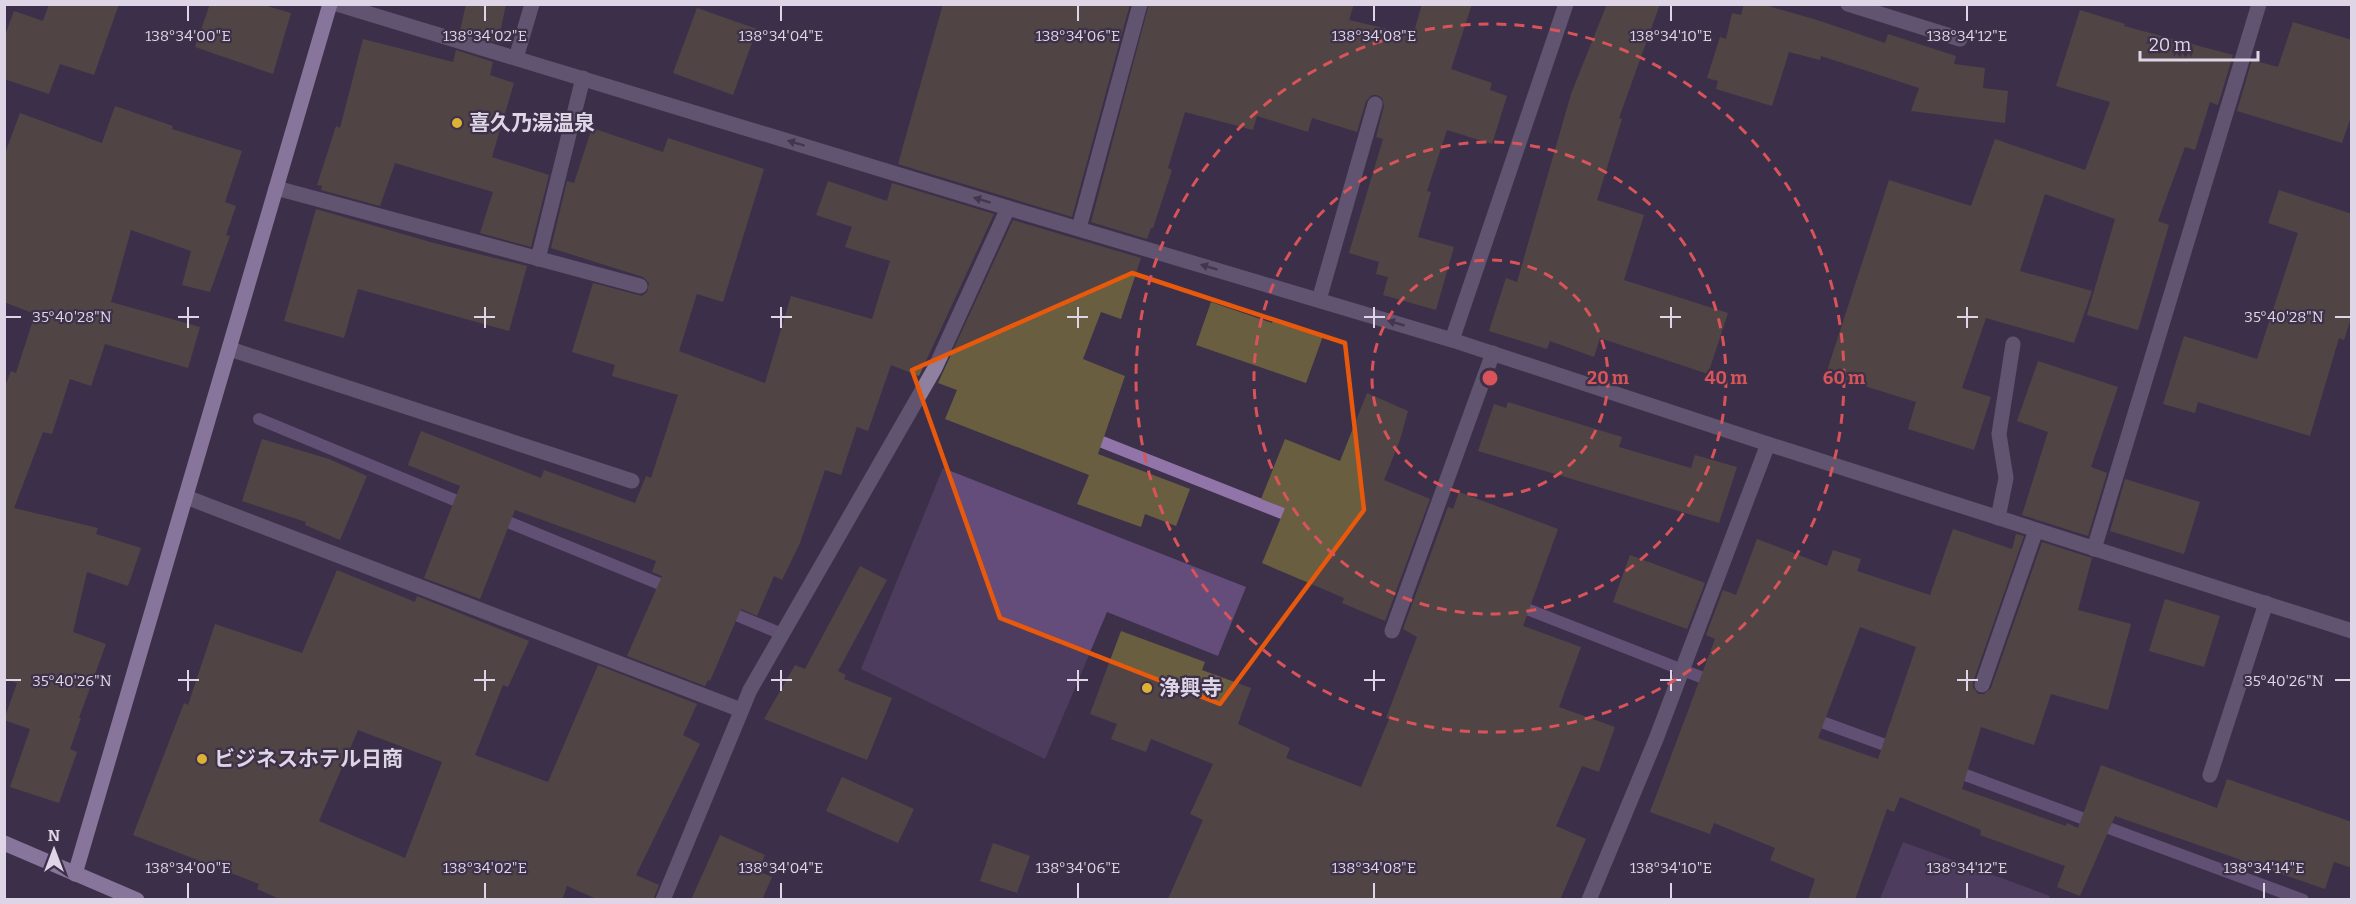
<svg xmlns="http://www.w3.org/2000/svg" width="2356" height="904" viewBox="0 0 2356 904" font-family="Bitter,'Noto Sans JP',serif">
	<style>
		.green { fill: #644c7b }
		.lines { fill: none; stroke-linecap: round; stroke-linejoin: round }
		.stream { stroke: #9175a9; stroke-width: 12 }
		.building { fill: #6a5e41; fill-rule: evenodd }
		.minor { stroke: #8f809f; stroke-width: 15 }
		.major { stroke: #e5cbff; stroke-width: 15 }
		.oneway { fill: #4d405a }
		.marked { fill: none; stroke: #e8590c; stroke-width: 4.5; stroke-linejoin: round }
		.ticks { fill: none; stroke: #ded6e6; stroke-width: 2 }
		.ring { fill: none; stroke: #d85458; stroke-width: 3; stroke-dasharray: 10 8 }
		.poi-dot { fill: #ddb133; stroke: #3d3049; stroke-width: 2 }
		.labels { text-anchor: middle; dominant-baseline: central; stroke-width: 4.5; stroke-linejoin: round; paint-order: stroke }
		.poi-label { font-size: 21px; font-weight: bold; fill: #ded6e6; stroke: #3d3049; text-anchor: start }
		.ticks-label { font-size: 15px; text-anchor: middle; fill: #ded6e6; stroke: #3d3049; stroke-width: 4.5; stroke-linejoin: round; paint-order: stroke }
		.centre { fill: #d85458; stroke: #3d3049; stroke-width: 3 }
		.ring-label { font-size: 18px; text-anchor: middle; font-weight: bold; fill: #d85458; stroke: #3d3049; stroke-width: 4.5; stroke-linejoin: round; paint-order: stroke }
	</style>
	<rect width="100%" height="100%" fill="#3d3049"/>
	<g class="green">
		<path d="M943,468L1246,587L1218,656L1107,612L1045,759L861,669Z"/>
		<path d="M1903,842L2050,896L2048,900L1880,899Z"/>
	</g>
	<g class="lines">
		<g class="stream">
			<path d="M259,419L469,506"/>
			<path d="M1087,436L1297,519"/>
			<path d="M496,517L672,589"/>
			<path d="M1514,604L1716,683"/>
			<path d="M724,610L782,634"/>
			<path d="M1808,717L1896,749"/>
			<path d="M1952,770L2303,900"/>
		</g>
	</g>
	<g class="building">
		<path d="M49,4H119L94,75L60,64L49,94L4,79V38L14,11L43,21Z"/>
		<path d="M210,4H260L291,13L273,74L195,47Z"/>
		<path d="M466,4H506L498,43L460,31Z"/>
		<path d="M943,4H1130L1072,217L898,164Z"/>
		<path d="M1149,4H1354L1349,20L1413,35L1422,4H1472L1451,69L1492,83L1490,90L1507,96L1492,144L1447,130L1427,191L1431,192L1418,237L1454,247L1436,310L1383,295L1388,277L1376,274L1379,262L1349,253L1383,139L1376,137L1384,106L1382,98L1377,95H1372L1366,101L1357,132L1312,118L1308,132L1257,116L1253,130L1185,112L1168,168L1172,170L1153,228H1151L1147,239L1091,222Z"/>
		<path d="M1607,4H1660L1619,118L1622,119L1597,200L1644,215L1624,280L1728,313L1708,374L1600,338L1594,357L1550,341L1547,349L1489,331L1506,278L1517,282L1571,94Z"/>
		<path d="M1744,4H1761L1817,20L1885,43L1888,34L1956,56L1954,64L1985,68L1983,88L2008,91L2005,123L1911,111L1919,88L1821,56L1820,60L1789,52L1772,106L1716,89L1718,81L1707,78L1720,37L1726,39L1732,13L1741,15Z"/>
		<path d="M697,8L757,29L733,95L673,73Z"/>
		<path d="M2080,10L2125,24L2124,26L2233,55L2218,105L2210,102L2195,150L2185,147L2158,221L2169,225L2138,330L2087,315L2115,219L2045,194L2020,271L2092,291L2074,343L1986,318L1962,388L1991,397L1974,450L1908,429L1916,402L1826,374L1889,180L1971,206L1995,139L2085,170L2110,102L2056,86Z"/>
		<path d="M2293,22L2352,40V114L2342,143L2237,111L2252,60L2278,67Z"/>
		<path d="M363,39L453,62L456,50L493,62L490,75L514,83L492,157L549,175L531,247L480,233L493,192L395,163L380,206L321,190L322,186L317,185L336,126L340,128Z"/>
		<path d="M115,106L173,126L172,129L242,151L225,202L236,206L226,235L230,236L210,292L182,285L191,251L131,230L111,302L200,327L188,368L105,344L91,386L70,379L52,434L43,432L14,508L98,528L96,534L141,548L128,586L87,572L73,632L106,644L79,718H81L70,749L77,752L59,803L10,787L30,729L4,720L17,683L4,679V389L11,371L16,373L35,314L4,302V156L20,113L102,143Z"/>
		<path d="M592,128L663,152L668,138L764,169L723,302L697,294L679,351L765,383L791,296L872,319L890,261L845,247L852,227L816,215L828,181L887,201L892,183L994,214L919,376L891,365L868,431L857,427L841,475L825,470L800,543L782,580L774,576L757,616L741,609L710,681L708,680L705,686L627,656L662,576L652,572L656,561L515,510L480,599L424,578L460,486L408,465L421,431L541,478L544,470L635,503L646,476L651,478L678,395L612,376L615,365L572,352L593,283L642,296L647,292L649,283L643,277L551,248L567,181L574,183Z"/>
		<path d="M2279,190L2352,214V315L2344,340L2339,338L2310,436L2198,402L2195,413L2163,404L2184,336L2257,359L2298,233L2268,223Z"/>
		<path d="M316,209L434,243L527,266L509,331L358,289L344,338L284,321Z"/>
		<path d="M1013,220L1141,258L1121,319L1101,312L1083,359L1125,376L1098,454L1190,489L1176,526L1145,514L1141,527L1077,504L1089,475L945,419L957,390L938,383Z"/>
		<path d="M1211,302L1272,323L1274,318L1323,336L1306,383L1196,345Z"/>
		<path d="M2038,361L2118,387L2091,467L2107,473L2088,536L2022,515L2048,432L2017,421Z"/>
		<path d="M1367,393L1408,411L1400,440L1384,480L1430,499L1385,621L1342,603L1344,598L1262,563L1285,508L1261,499L1285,439L1340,461Z"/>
		<path d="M1508,402L1622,437L1619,447L1691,468L1695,455L1737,467L1719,523L1478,451L1494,404L1506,408Z"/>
		<path d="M262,439L329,459L367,476L340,540L305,525L306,522L242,501Z"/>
		<path d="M2125,479L2200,502L2184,554L2110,531Z"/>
		<path d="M1459,492L1558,529L1523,626L1581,647L1559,707L1615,727L1599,772L1582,766L1556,826L1586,839L1560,900L1168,899L1203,820L1190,814L1213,764L1151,739L1146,752L1111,739L1117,724L1090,714L1121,631L1205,662L1202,670L1251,688L1238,724L1290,748L1286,758L1361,787L1389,719L1386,718L1417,637L1403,629L1448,507L1453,509Z"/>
		<path d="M1953,529L2012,549L2016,534L2024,536L1973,682V687L1978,694H1984L1991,688L2042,542L2092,558L2078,610L2131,624L2108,710L2051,694L2034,745L1981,727L1962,789L2066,826L2067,823L2078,828L2101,765L2217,808L2227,779L2352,822V868L2334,862L2325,889L2115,816L2080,896L2057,887L2065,866L1980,835L1981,830L1900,797L1894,812L1887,809L1855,900H1808L1815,879L1770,860L1775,848L1714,823L1710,834L1650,812L1715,639L1706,635L1723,590L1736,595L1757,539L1827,566L1833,550L1861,559L1857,571L1930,595ZM1860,627L1916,647L1878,759L1818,738Z"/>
		<path d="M1630,555L1705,583L1687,629L1613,602Z"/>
		<path d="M860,566L887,580L838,671L846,675L844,679L892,698L867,760L764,719L795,665L805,669Z"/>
		<path d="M337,570L415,602L417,596L529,641L508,687L503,685L475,755L548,782L598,665L697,704L683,735L700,744L636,875L659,885L653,900H599L567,886L562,900H282L257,889L259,884L133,835L184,703L188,705L215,624L302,653ZM358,730L442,762L405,858L319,821Z"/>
		<path d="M2165,599L2220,616L2204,667L2149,651Z"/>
		<path d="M842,777L914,809L898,843L826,811Z"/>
		<path d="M720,835L765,855L758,871L772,877L762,900H691Z"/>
		<path d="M993,843L1030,856L1017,893L980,881Z"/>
	</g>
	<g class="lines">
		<g class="minor">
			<path d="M337,4L1008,208L1452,340L1768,444L2352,631"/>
			<path d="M1848,4L1960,39"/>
			<path d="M516,58L532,4"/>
			<path d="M276,188L640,286"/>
			<path d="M1079,228L1140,4"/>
			<path d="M538,259L583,78"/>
			<path d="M1319,300L1375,104"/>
			<path d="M1452,340L1566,4"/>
			<path d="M230,349L632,481"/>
			<path d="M186,497L741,710"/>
			<path d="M1998,518L2006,478L1999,434L2013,344"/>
			<path d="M2094,549L2259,4"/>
			<path d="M1392,631L1493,353"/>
			<path d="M1982,685L2036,530"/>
			<path d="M2210,775L2266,603"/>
			<path d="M663,900L750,690L935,368L1008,208"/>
			<path d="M1589,900L1656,739L1768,444"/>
		</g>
		<g class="major">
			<path d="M4,843L137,900"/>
			<path d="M75,874L330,4"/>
		</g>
	</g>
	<defs><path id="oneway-solid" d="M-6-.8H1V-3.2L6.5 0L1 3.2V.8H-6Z" transform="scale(1.5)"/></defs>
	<g class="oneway">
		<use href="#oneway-solid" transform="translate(796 143) rotate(-163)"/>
		<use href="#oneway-solid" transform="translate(982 200) rotate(-163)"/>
		<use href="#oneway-solid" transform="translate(1209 267) rotate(-163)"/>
		<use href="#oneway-solid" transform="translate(1396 323) rotate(-164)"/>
	</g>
	<path d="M0 0H2356V904H0ZM1132,273L1345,343L1364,510L1220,704L1000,618L912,370Z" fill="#3d3049" fill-opacity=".55" fill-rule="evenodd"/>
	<path class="marked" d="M1132,273L1345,343L1364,510L1220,704L1000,618L912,370Z"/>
	<path class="ticks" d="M188,6V21M485,6V21M781,6V21M1078,6V21M1374,6V21M1671,6V21M1967,6V21M188,307V328M485,307V328M781,307V328M1078,307V328M1374,307V328M1671,307V328M1967,307V328M6,317H21M178,317H199M474,317H495M771,317H792M1067,317H1088M1364,317H1385M1660,317H1681M1957,317H1978M2335,317H2350M188,670V691M485,670V691M781,670V691M1078,670V691M1374,670V691M1671,670V691M1967,670V691M6,680H21M178,680H199M474,680H495M771,680H792M1067,680H1088M1364,680H1385M1660,680H1681M1957,680H1978M2335,680H2350M188,883V898M485,883V898M781,883V898M1078,883V898M1374,883V898M1671,883V898M1967,883V898M2264,883V898"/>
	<g class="ring">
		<circle cx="1490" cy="378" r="118"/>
		<circle cx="1490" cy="378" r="236"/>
		<circle cx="1490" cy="378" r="354"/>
	</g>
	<g class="poi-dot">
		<circle cx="457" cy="123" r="6"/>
		<circle cx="1147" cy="688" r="6"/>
		<circle cx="202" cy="759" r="6"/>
	</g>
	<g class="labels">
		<g class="poi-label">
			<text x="469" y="123">喜久乃湯温泉</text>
			<text x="1159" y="688">浄興寺</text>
			<text x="214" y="759">ビジネスホテル日商</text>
		</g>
	</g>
	<g class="ticks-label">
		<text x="188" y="41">138°34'00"E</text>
		<text x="485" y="41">138°34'02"E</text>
		<text x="781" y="41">138°34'04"E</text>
		<text x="1078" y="41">138°34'06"E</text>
		<text x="1374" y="41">138°34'08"E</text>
		<text x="1671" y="41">138°34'10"E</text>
		<text x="1967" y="41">138°34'12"E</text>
		<text x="72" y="322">35°40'28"N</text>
		<text x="2284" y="322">35°40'28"N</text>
		<text x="72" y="686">35°40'26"N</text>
		<text x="2284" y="686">35°40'26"N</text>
		<text x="188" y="873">138°34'00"E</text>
		<text x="485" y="873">138°34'02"E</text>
		<text x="781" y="873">138°34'04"E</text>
		<text x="1078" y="873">138°34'06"E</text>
		<text x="1374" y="873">138°34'08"E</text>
		<text x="1671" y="873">138°34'10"E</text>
		<text x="1967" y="873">138°34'12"E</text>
		<text x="2264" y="873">138°34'14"E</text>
	</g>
	<circle cx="1490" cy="378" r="9" class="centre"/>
	<g class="ring-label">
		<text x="1608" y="384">20 m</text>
		<text x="1726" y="384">40 m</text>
		<text x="1844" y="384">60 m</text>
	</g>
	<rect width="2356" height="904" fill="none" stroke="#ded6e6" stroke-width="12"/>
	<g transform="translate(54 850)" stroke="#3d3049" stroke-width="4.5" paint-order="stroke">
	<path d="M0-4.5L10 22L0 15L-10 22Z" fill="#ded6e6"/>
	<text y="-9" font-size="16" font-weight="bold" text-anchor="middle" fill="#ded6e6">N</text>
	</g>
	<path d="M2140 51v9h118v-9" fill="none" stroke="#ded6e6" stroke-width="3"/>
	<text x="2149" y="51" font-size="18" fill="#ded6e6" stroke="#3d3049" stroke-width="4.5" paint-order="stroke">20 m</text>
</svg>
